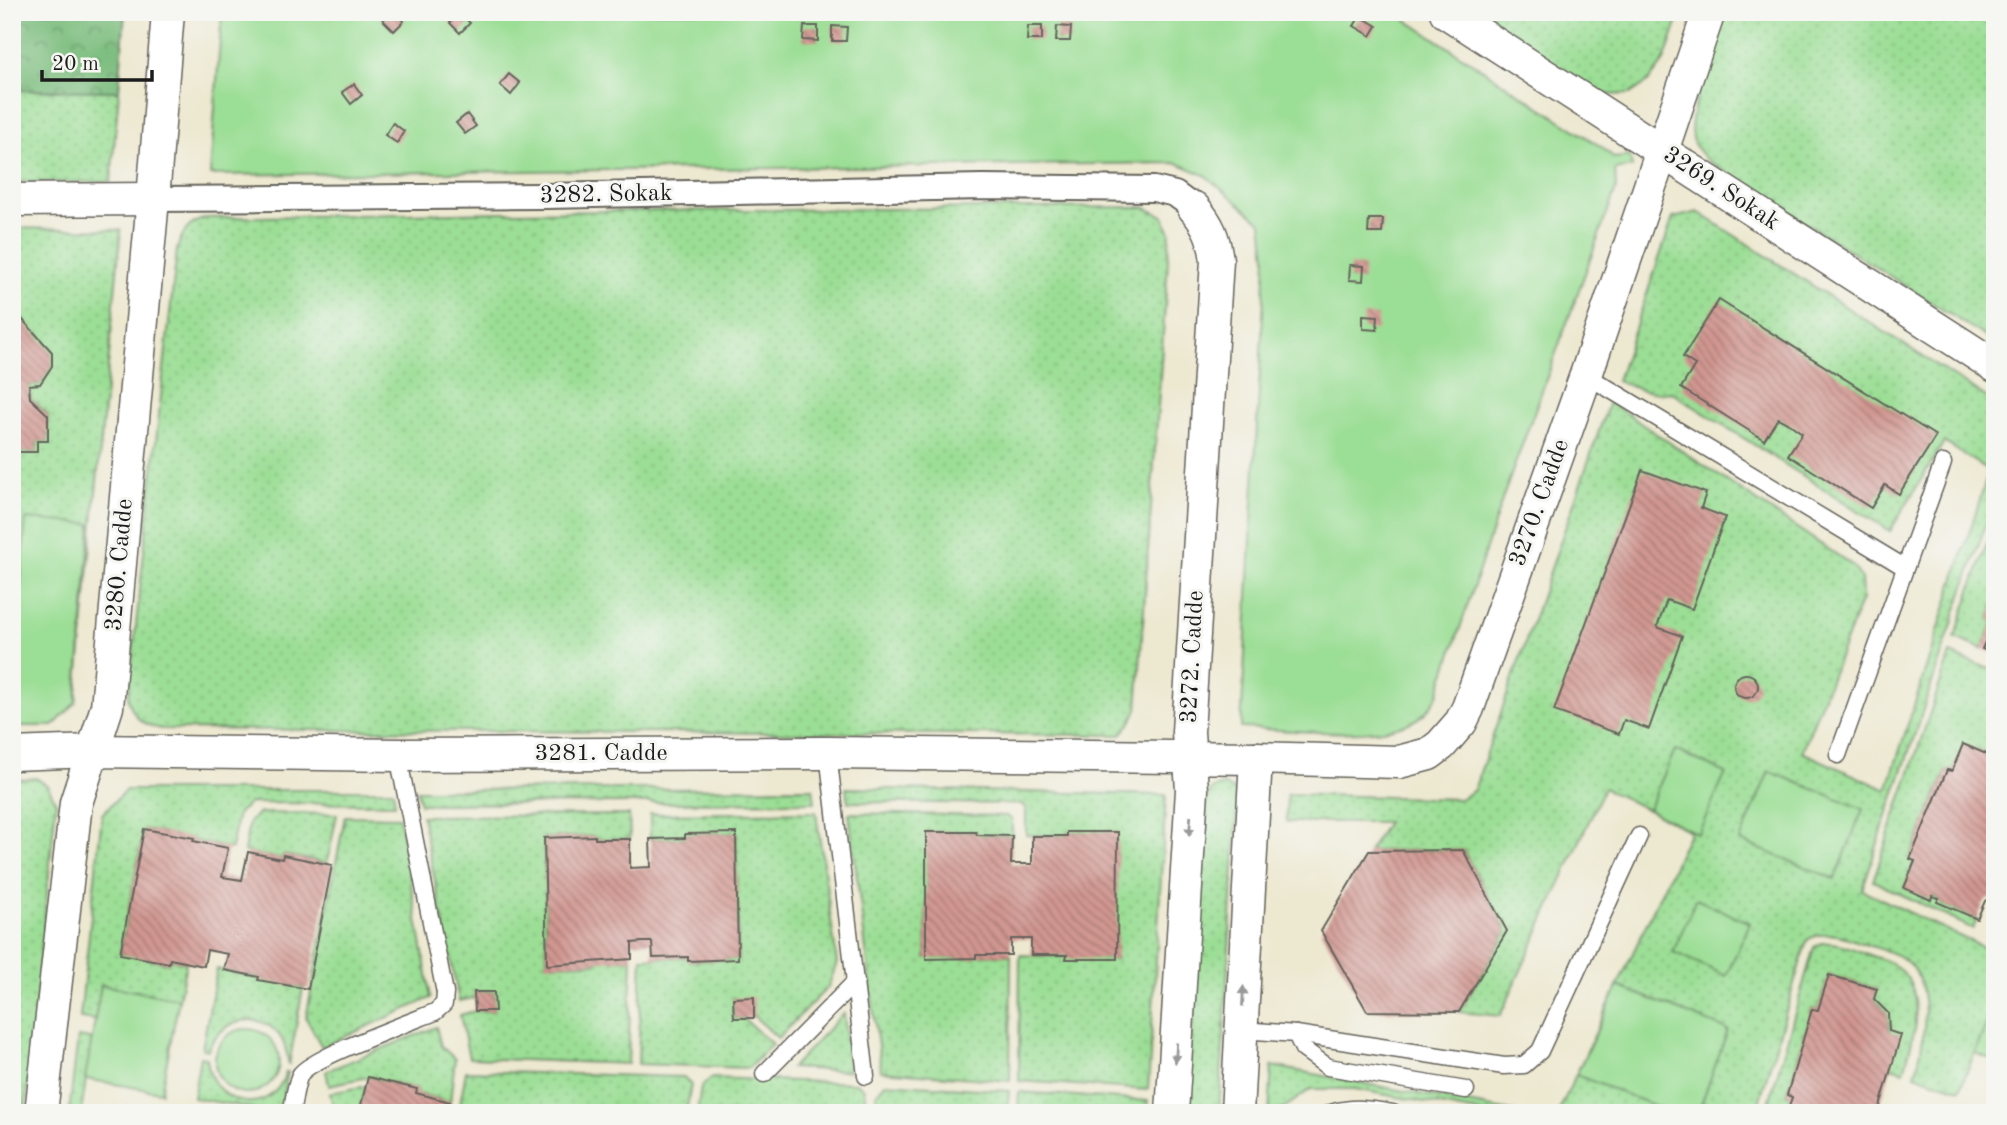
<svg xmlns="http://www.w3.org/2000/svg" width="2007" height="1125" viewBox="0 0 2007 1125" font-family="'Old Standard TT',serif">
	<style>
		.grass { fill: url(#grass-dots); stroke: #5c7d58; stroke-width: 2 }
		.forest { fill: url(#forest-crowns); stroke: #4c6c4d; stroke-width: 2 }
		.park { fill: #9bde95; stroke: #5c7d58; stroke-width: 2 }
		.building { fill: url(#building-back-hatch) }
		.lines { fill: none; stroke-linecap: round; stroke-linejoin: round }
		.service-casing { stroke: #65635b; stroke-width: 19 }
		.pedestrian-casing { stroke: #65635b; stroke-width: 28 }
		.minor-casing { stroke: #65635b; stroke-width: 35 }
		.service { stroke: #fff; stroke-width: 16 }
		.pedestrian { stroke: #fff; stroke-width: 24 }
		.minor { stroke: #fff; stroke-width: 32 }
		.oneway { fill: #999 }
		.labels { text-anchor: middle; dominant-baseline: central; stroke-width: 6; stroke-linejoin: round; paint-order: stroke }
		.street-label { font-size: 24px; fill: #1c1c1c; stroke: #f6f6f2 }
	</style>
	<defs>
		<pattern id="grass-dots" width="8" height="8" patternUnits="userSpaceOnUse" patternTransform="scale(1.75)"><rect width="8" height="8" fill="#9bde95"/><path d="M2 2h.1M6 6h.1" fill="none" stroke="#85be80" stroke-width="1.8" stroke-linecap="round"/></pattern>
		<pattern id="forest-crowns" width="20" height="18" patternUnits="userSpaceOnUse" patternTransform="scale(1.75)"><rect width="20" height="18" fill="#7cbd7e"/><path d="M2 6a3 3 0 1 1 6 0M12 15a3 3 0 1 1 6 0" fill="none" stroke="#659966"/></pattern>
		<pattern id="building-back-hatch" width="6" height="6" patternUnits="userSpaceOnUse" patternTransform="scale(1.75)"><rect width="6" height="6" fill="#d19791"/><path d="M-1 5l2 2M0 0l6 6M5-1l2 2" fill="none" stroke="#a97a76"/></pattern>
	</defs>
	<rect width="100%" height="100%" fill="#f6f6f2"/>
	<filter id="ink" filterUnits="userSpaceOnUse"><feTurbulence type="fractalNoise" baseFrequency=".0143" numOctaves="2"/><feDisplacementMap in="SourceGraphic" scale="14" xChannelSelector="R" yChannelSelector="G"/><feConvolveMatrix kernelMatrix="1 2 1 2 8 2 1 2 1" color-interpolation-filters="sRGB"/></filter>
	<filter id="wash" filterUnits="userSpaceOnUse"><feTurbulence type="fractalNoise" baseFrequency=".00686" numOctaves="4" result="noise"/><feDisplacementMap in="SourceGraphic" scale="28" xChannelSelector="R" yChannelSelector="G"/><feGaussianBlur stdDeviation="1.57" result="paint"/><feColorMatrix in="noise" values="0 0 0 0 0 0 0 0 0 0 0 0 0 0 0 0 0 1.4 0 .05"/><feComposite in="paint" operator="in"/></filter>
	<g filter="url(#wash)">
		<rect width="100%" height="100%" fill="#ede8d0"/>
		<g class="grass">
			<path d="M1471,12H1681L1664,61L1649,81L1630,94L1603,95Z"/>
			<path d="M1727,12H1995V343L1707,160C1701,154 1694,147 1692,138C1686,109 1717,42 1727,12Z"/>
			<path d="M12,90L119,91L111,182H12Z"/>
			<path d="M1144,207L1163,216L1170,232L1137,710L1130,724L1120,735L161,729C142,725 134,718 128,699L177,249C182,232 189,223 206,218L503,212Z"/>
			<path d="M1698,212L1995,403V497L1862,890L1995,953V1003L1960,1089L1915,1075C1924,1043 1937,978 1900,957C1890,951 1876,948 1864,944C1844,936 1827,929 1807,940L1756,1113H1558L1690,831L1604,788L1500,1016L1459,1012L1507,931L1463,850L1369,851L1387,822H1286L1287,794L1460,799L1474,790L1609,402L1852,565L1861,578L1862,599L1802,752L1887,790L1989,471L1944,442L1890,531L1671,392C1652,395 1635,388 1617,381L1673,218Z"/>
			<path d="M12,228L121,230L76,702L53,726H12V458L17,452H37V441H48V415L30,398L29,385L40,384L52,366L51,352L12,308Z"/>
			<path d="M1995,527V605L1989,619L1994,622L1982,649L1955,638L1992,528Z"/>
			<path d="M1950,654L1995,671V761L1990,759V755L1964,745L1952,771L1947,770L1910,858L1915,861L1904,888L1931,899L1932,896L1939,898L1938,902L1977,919L1973,929L1873,881Z"/>
			<path d="M36,778L48,786L56,803L25,1113H12V780Z"/>
			<path d="M1223,785L1234,790L1238,802L1219,1113H1187L1206,800L1212,789Z"/>
			<path d="M813,788L815,802L420,804L417,790Z"/>
			<path d="M846,788L1166,795L1148,1090L1019,1081L1020,955L1116,959L1117,832H1068L1067,836L1026,835V808L1021,804L848,802Z"/>
			<path d="M126,790H393L395,804L250,803L238,813L231,849L144,829L120,953L169,963L170,959L186,963L179,999L101,985L95,1020L80,1018L102,814Z"/>
			<path d="M816,812L837,963L828,987L778,1038L734,998V1018H743L772,1044L749,1068L638,1064L642,958L688,957L689,961L738,959L736,833L686,834L685,838L650,839V814Z"/>
			<path d="M259,813L337,814L327,863L283,855L282,859L244,852L249,822Z"/>
			<path d="M849,813L1007,816L1012,820V836L977,835L976,832H927L926,958H975L976,955H1011L1010,1081L881,1071Z"/>
			<path d="M629,815L630,839H595L594,836L544,838L547,964L597,963V960L632,959L628,1064L469,1058L460,1015L475,1011H494V992H475L474,998L459,1001L422,816Z"/>
			<path d="M345,816L399,817L431,998L322,1047L306,1018Z"/>
			<path d="M1822,943C1839,941 1853,949 1869,955C1877,958 1887,960 1894,965C1929,986 1913,1041 1904,1071L1891,1067C1890,1042 1896,1015 1874,999L1877,989L1829,975L1818,1010L1812,1009L1787,1095L1792,1097L1787,1113H1766L1814,947Z"/>
			<path d="M217,969L303,988L289,1065C287,1057 287,1045 279,1035C258,1008 219,1021 208,1050L202,1049Z"/>
			<path d="M844,1013L849,1071L791,1068Z"/>
			<path d="M436,1027L441,1046L455,1059L450,1102L416,1093L417,1089L368,1077L329,1085L326,1071Z"/>
			<path d="M78,1037L92,1039L81,1113H69Z"/>
			<path d="M200,1057L207,1058C210,1107 272,1120 286,1072H288L281,1113L193,1098Z"/>
			<path d="M1272,1066L1520,1113H1482L1355,1089H1311L1277,1113H1269Z"/>
			<path d="M466,1071L684,1077L691,1085L686,1113H493L460,1104Z"/>
			<path d="M711,1078L856,1083L864,1089L867,1113H697L701,1087Z"/>
			<path d="M885,1083L1009,1091L1007,1113H878L876,1094Z"/>
			<path d="M366,1086L359,1113H331L333,1106L330,1093Z"/>
			<path d="M1019,1092L1148,1101L1147,1113H1018Z"/>
		</g>
		<path class="forest" d="M12,12H125L119,91L12,90Z"/>
		<g class="park">
			<path d="M222,12H1394L1603,148L1614,158L1630,156L1632,167L1615,170L1616,189L1503,497L1438,695C1432,705 1427,713 1417,719C1382,742 1284,729 1241,728L1266,257L1262,223L1205,175L1177,163L210,175Z"/>
			<path d="M26,519L91,524L76,702L53,726H12V626H17Z"/>
			<path d="M1675,750L1726,773L1698,834L1648,810Z"/>
			<path d="M1769,771L1863,809L1835,879L1740,841Z"/>
			<path d="M1696,899L1750,923L1726,976L1673,952Z"/>
			<path d="M101,985L179,999L161,1092L85,1079Z"/>
			<path d="M1618,986L1728,1030L1698,1113H1674L1576,1075Z"/>
			<path d="M1995,1003V1061L1975,1053Z"/>
			<circle cx="247" cy="1061" r="32"/>
		</g>
		<g id="blocks">
			<g class="building">
				<path d="M392,12H395L404,21L394,31L383,20Z"/>
				<path d="M460,13L470,23L460,33L450,23Z"/>
				<path d="M1360,16L1377,26L1371,36L1354,26Z"/>
				<path d="M804,26H818V41L803,40Z"/>
				<path d="M832,26L847,27L846,41H832Z"/>
				<path d="M1028,26H1042V40H1027Z"/>
				<path d="M1057,26L1071,27L1070,41H1056Z"/>
				<path d="M509,74L520,83L511,95L500,85Z"/>
				<path d="M354,84L362,95L351,104L342,92Z"/>
				<path d="M467,114L476,126L465,134L456,123Z"/>
				<path d="M393,123L404,131L397,143L385,135Z"/>
				<path d="M1369,219H1383L1382,233H1368Z"/>
				<path d="M1350,265L1364,266L1363,281L1349,280Z"/>
				<path d="M1719,300L1936,436L1899,494L1885,485L1871,508L1788,455L1802,433L1791,425L1778,418L1764,440L1681,388L1695,365L1683,357Z"/>
				<path d="M12,308L52,352V366L40,384L29,385L30,398L48,415V441H37V452H17V458H12Z"/>
				<path d="M1363,315L1378,316L1377,330L1363,329Z"/>
				<path d="M1642,470L1706,493L1701,508L1725,517L1692,609L1667,600L1657,627L1682,636L1649,729L1624,720L1619,734L1554,711Z"/>
				<path d="M1995,605V654L1982,649L1994,622L1989,619Z"/>
				<circle cx="1746" cy="686" r="12"/>
				<path d="M1963,744L1991,756L1990,759L1995,761V895L1985,901L1977,919L1937,902L1939,898L1932,896L1931,900L1904,888L1915,861L1910,859L1947,770L1952,771Z"/>
				<path d="M144,829L194,838L193,841L228,848L222,877L242,880L248,852L282,859L283,855L332,865L308,989L258,980L259,977L224,970L228,954L217,952L207,950L204,966L170,959L169,963L120,954Z"/>
				<path d="M926,832H976L977,835L1012,836L1011,864H1032V836H1067V832H1118L1117,959H1066L1067,955H1031V939H1011V955H976V958L926,959Z"/>
				<path d="M736,833L738,959L688,961V957L653,958L652,942H642L632,943V959L547,965L544,838L595,836V839H630V868L651,867L650,839L685,838V834Z"/>
				<path d="M1463,850L1507,931L1459,1012L1367,1011L1321,931L1369,851Z"/>
				<path d="M1829,975L1877,989L1874,999L1888,1013L1889,1031L1901,1035L1878,1113H1787L1792,1097L1787,1095L1812,1009L1818,1010Z"/>
				<path d="M474,992H494L495,1011H475Z"/>
				<path d="M754,997V1018H734L733,998Z"/>
				<path d="M368,1077L417,1089L416,1093L450,1102L447,1113H359Z"/>
			</g>
		</g>
	</g>
	<g filter="url(#ink)">
		<use href="#blocks" fill-opacity="0" stroke="#65635b" stroke-width="2"/>
		<g class="lines">
			<defs>
				<g id="service">
					<path d="M1586,375L1904,567"/>
					<path d="M828,753L866,1076"/>
					<path d="M1838,755L1943,463"/>
					<path d="M1241,1030L1296,1034L1504,1066L1524,1065L1540,1051L1639,836"/>
					<path d="M1296,1034L1303,1049L1328,1067L1466,1090"/>
					<path d="M764,1074L856,981"/>
					<path d="M291,1113C294,1101 295,1085 300,1075C308,1059 413,1021 435,1012L444,1004L445,993L398,755"/>
					<path d="M1331,1113C1353,1106 1371,1109 1393,1113"/>
				</g>
				<path id="pedestrian" d="M153,199L547,196L982,187L1154,189L1175,194L1194,208"/>
				<g id="minor">
					<path d="M1446,12L1995,366"/>
					<path d="M12,200L153,199"/>
					<path d="M12,754L93,751L398,755L828,753L1256,758L1399,762L1429,754L1441,745L1461,722L1468,708L1586,375L1709,12"/>
					<path d="M41,1113L76,803L107,707L153,199L168,12"/>
					<path d="M1172,1113L1192,790L1188,732L1217,260C1214,238 1209,225 1194,208"/>
					<path d="M1237,1113L1256,758"/>
				</g>
			</defs>
			<use href="#service" class="service-casing"/>
			<use href="#pedestrian" class="pedestrian-casing"/>
			<use href="#minor" class="minor-casing"/>
			<use href="#service" class="service"/>
			<use href="#pedestrian" class="pedestrian"/>
			<use href="#minor" class="minor"/>
		</g>
		<defs><path id="oneway-solid" d="M-6-.8H1V-3.2L6.5 0L1 3.2V.8H-6Z" transform="scale(1.75)"/></defs>
		<g class="oneway">
			<use href="#oneway-solid" transform="translate(1190 826) rotate(94)"/>
			<use href="#oneway-solid" transform="translate(1243 996) rotate(-87)"/>
			<use href="#oneway-solid" transform="translate(1176 1053) rotate(94)"/>
		</g>
	</g>
	<g class="labels">
		<g class="street-label">
			<text transform="translate(1721 189) rotate(33)">3269. Sokak</text>
			<text transform="translate(606 195) rotate(-1)">3282. Sokak</text>
			<text transform="translate(1540 503) rotate(-70)">3270. Cadde</text>
			<text transform="translate(120 565) rotate(-85)">3280. Cadde</text>
			<text transform="translate(1193 657) rotate(-87)">3272. Cadde</text>
			<text x="601" y="754">3281. Cadde</text>
		</g>
	</g>
	<rect width="2007" height="1125" fill="none" stroke="#f6f6f2" stroke-width="42"/>
	<path d="M42 70v10h110v-10" fill="none" stroke="#1c1c1c" stroke-width="3.5"/>
	<text x="52" y="70" font-size="21" fill="#1c1c1c" stroke="#f6f6f2" stroke-width="5" paint-order="stroke">20 m</text>
</svg>
